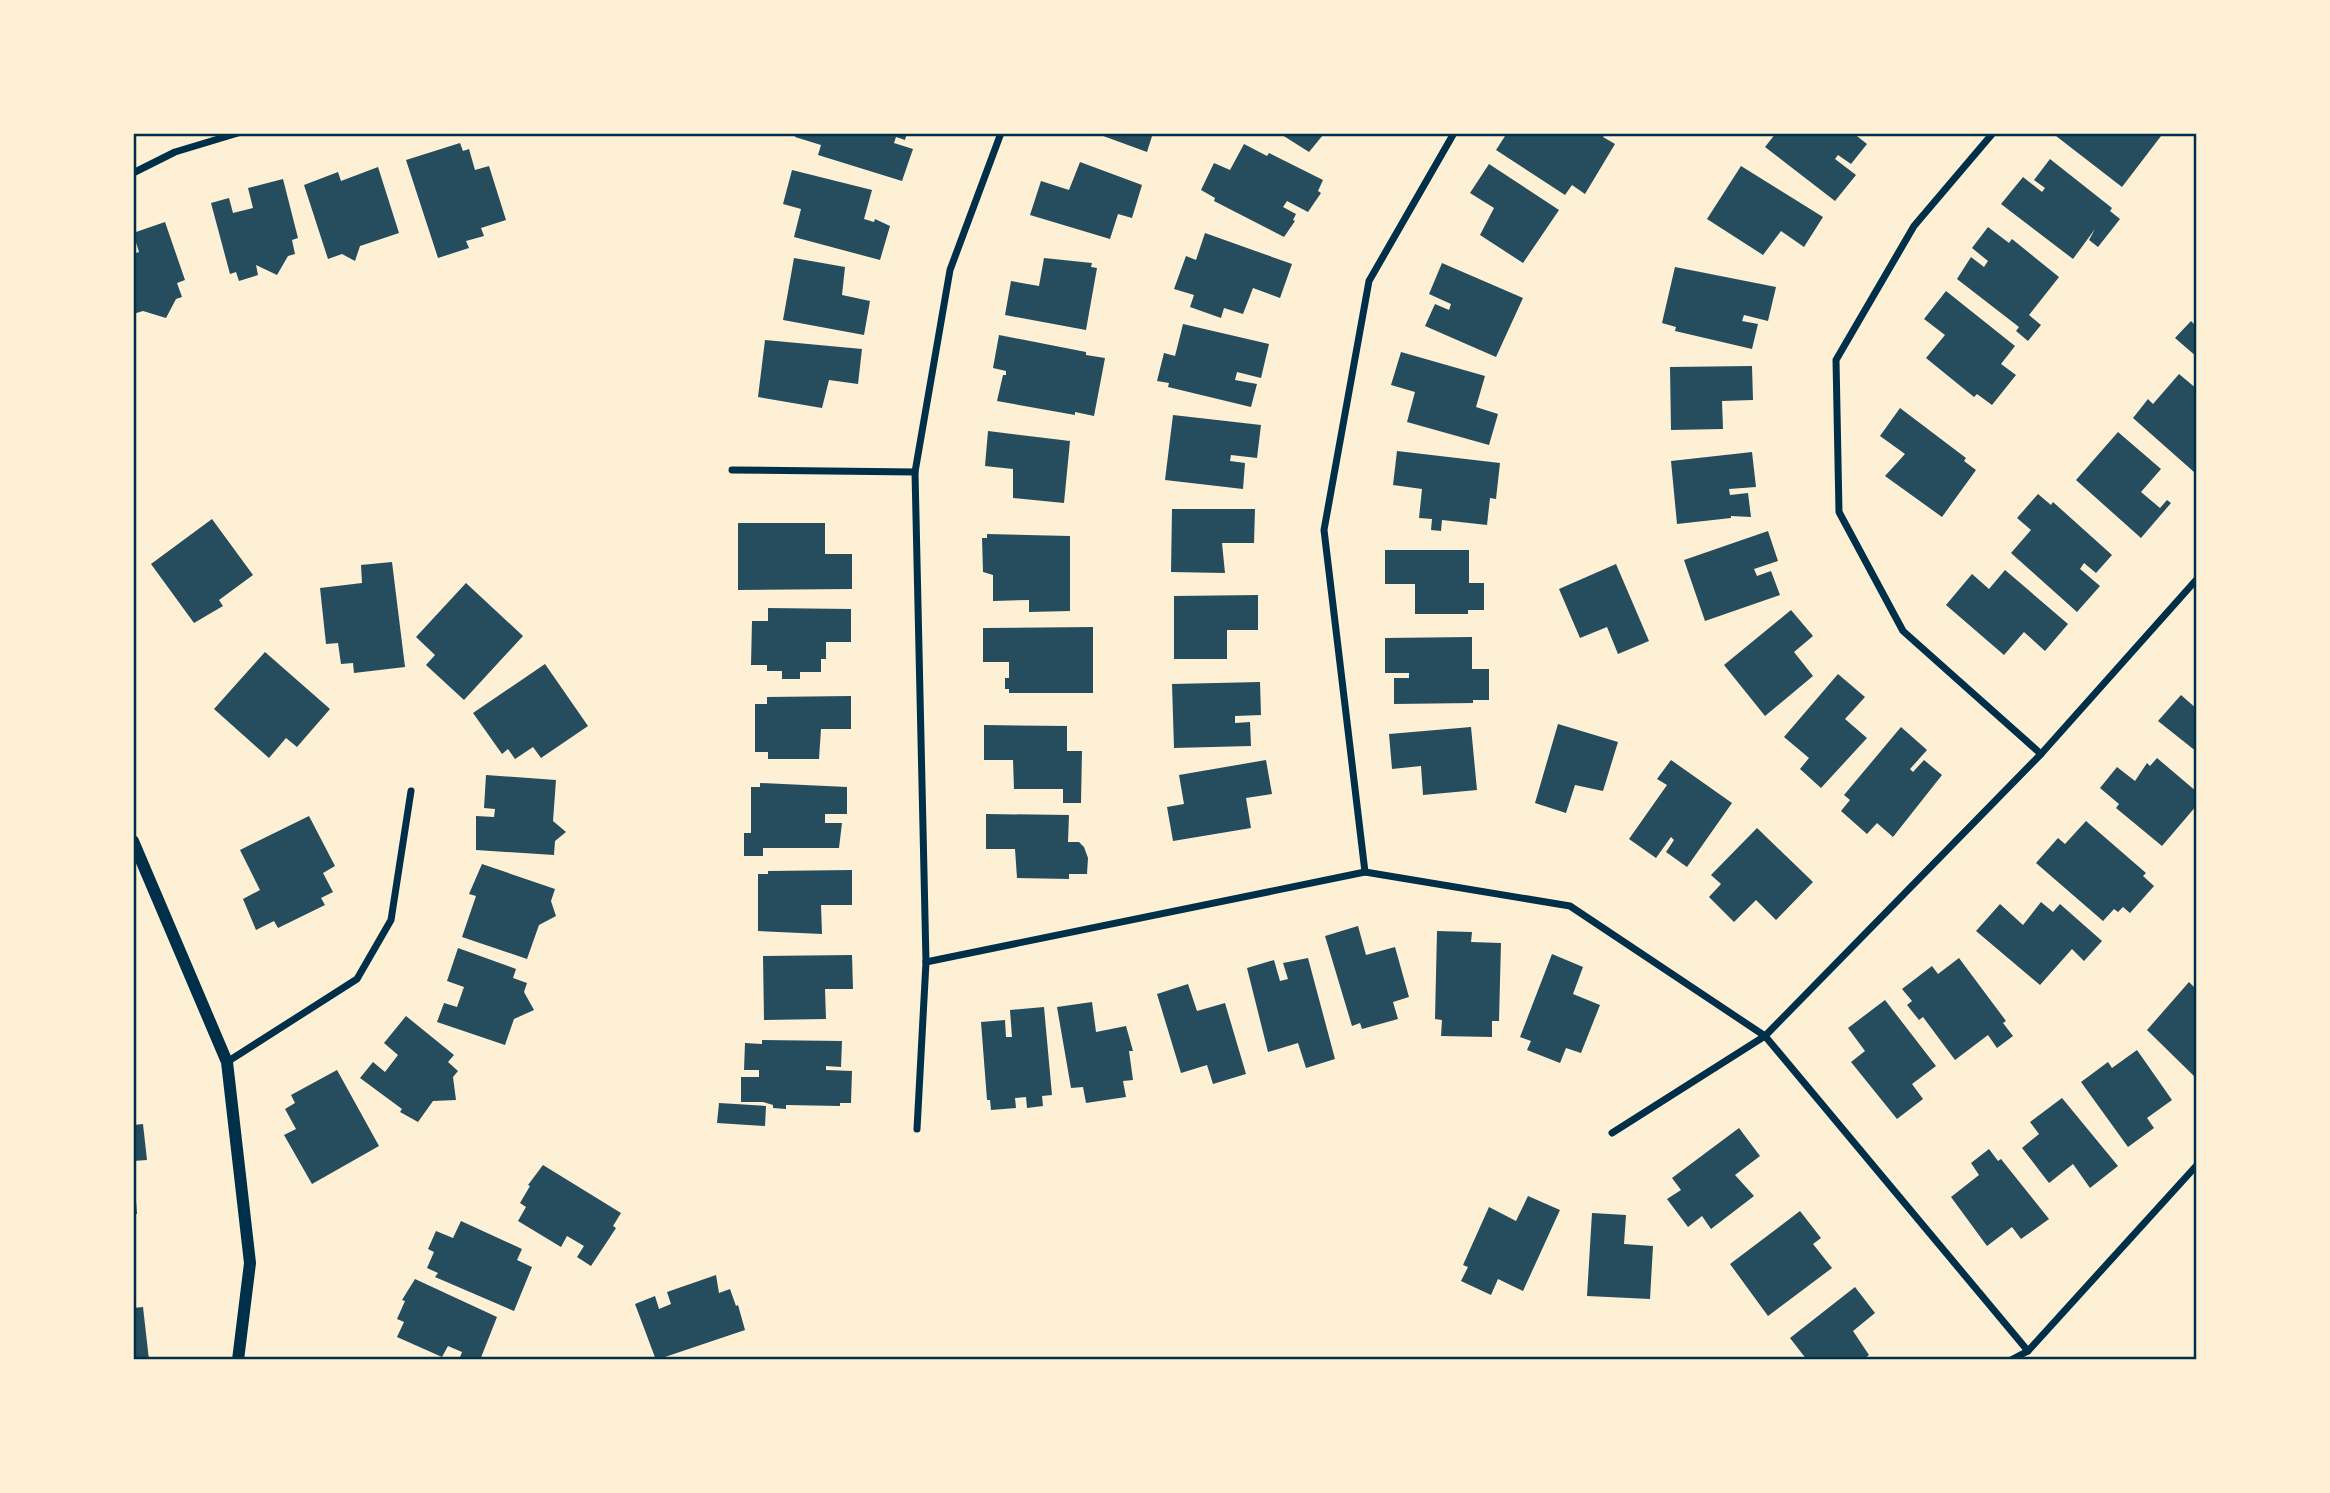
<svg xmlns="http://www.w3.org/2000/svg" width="2330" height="1493" viewBox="0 0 2330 1493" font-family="'DejaVu Sans',sans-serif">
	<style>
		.building { fill: #264d5e }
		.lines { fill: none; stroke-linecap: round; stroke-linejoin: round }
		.minor { stroke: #003049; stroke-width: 7 }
		.tertiary { stroke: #003049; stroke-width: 12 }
		.neatline { fill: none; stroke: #003049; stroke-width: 2.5 }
	</style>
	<rect width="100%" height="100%" fill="#fdf0d5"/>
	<g class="building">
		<path d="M796,133H907L905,140L896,137L894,143L913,149L902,181L818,155L821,145L795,137Z"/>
		<path d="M1095,133H1153L1147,152Z"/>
		<path d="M1279,133H1321L1323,135L1309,152Z"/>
		<path d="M1507,133H1534L1539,136L1541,133H1606L1603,137L1615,144L1585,194L1572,185L1565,195L1496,150Z"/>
		<path d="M1776,133H1853L1867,144L1851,164L1838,155L1835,159L1856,175L1835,201L1765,147Z"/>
		<path d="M2058,133H2158L2161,136L2122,187L2056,136Z"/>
		<path d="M460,143L463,151L469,149L475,170L489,166L506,220L481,228L484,236L466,241L469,248L438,258L406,160Z"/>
		<path d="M1244,144L1267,156L1269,153L1323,180L1318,191L1321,193L1308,212L1287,201L1283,207L1296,214L1293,220L1295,221L1284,237L1214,201L1215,198L1201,190L1214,163L1230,170Z"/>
		<path d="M2050,159L2112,208L2110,211L2120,219L2098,247L2089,240L2095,229L2073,259L2001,204L2023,177L2042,192L2045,188L2034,180Z"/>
		<path d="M1080,162L1142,185L1132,218L1118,214L1110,239L1030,215L1041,181L1069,190Z"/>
		<path d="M1489,164L1559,210L1523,263L1480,235L1494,208L1470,193Z"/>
		<path d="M1741,166L1823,217L1804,247L1781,231L1763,255L1707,219Z"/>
		<path d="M378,167L399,233L360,246L355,261L342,254L328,259L304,185L338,172L341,181Z"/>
		<path d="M792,170L872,190L864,219L874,222L875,219L890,226L880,260L794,237L801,209L783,204Z"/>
		<path d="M283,179L298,238L292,240L295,254L288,256L277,275L256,265L258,275L239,281L236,272L230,274L211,203L229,198L233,213L253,208L248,188Z"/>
		<path d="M165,222L185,280L177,283L182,297L176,299L166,318L143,311L133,314V254L139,252L133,233Z"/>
		<path d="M1988,227L2009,243L2012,239L2059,277L2029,315L2041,325L2028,341L2016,331L2019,327L1957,279L1971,257L1984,267L1988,261L1972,248Z"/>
		<path d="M1205,233L1292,264L1280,298L1253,288L1243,314L1224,308L1221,318L1190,307L1194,295L1174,289L1186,256L1196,260Z"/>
		<path d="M794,258L845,267L842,295L870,301L864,335L783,320Z"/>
		<path d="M1044,258L1092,263L1091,267L1097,268L1086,330L1005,315L1011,281L1039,286Z"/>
		<path d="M1442,263L1523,298L1496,357L1425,326L1435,304L1449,310L1451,304L1429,294Z"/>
		<path d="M1675,267L1776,287L1768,321L1744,315L1742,321L1758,324L1752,349L1675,331L1676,327L1662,323Z"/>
		<path d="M1946,291L2015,346L2001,364L2016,375L1992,405L1977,394L1974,397L1926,358L1945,335L1924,319Z"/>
		<path d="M2191,321L2197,327V357L2175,338Z"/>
		<path d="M1183,324L1269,344L1261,378L1237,372L1235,380L1257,384L1251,407L1168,387L1169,383L1157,381L1164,353L1175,356Z"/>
		<path d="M999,335L1086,352V355L1105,358L1094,416L1075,412V415L997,401L1003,375H1006V371L993,368Z"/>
		<path d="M765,340L862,349L858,384L829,380L822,408L758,397Z"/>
		<path d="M1401,352L1485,376L1476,407L1498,414L1489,445L1407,422L1415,392L1391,385Z"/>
		<path d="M1752,366L1753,400L1722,401L1723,429L1671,430L1670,367Z"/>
		<path d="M2179,374L2197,389V470L2194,472L2133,418L2148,399L2153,404Z"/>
		<path d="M1900,408L1966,458L1964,461L1976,470L1942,517L1885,476L1905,454L1880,436Z"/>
		<path d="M1173,415L1261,425L1257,458L1231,455L1230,461L1245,463L1243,489L1165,480Z"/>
		<path d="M988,431L1070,441L1064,503L1013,498V469L985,466Z"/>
		<path d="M2118,432L2161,469L2141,492L2160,508L2167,500L2171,503L2141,538L2076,480Z"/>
		<path d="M1397,451L1500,463L1496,499L1490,498L1487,525L1442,520L1441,531L1431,530L1432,519L1419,518L1422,489L1393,485Z"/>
		<path d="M1752,452L1756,487L1729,489L1730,495L1748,493L1751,517L1731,516V518L1677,524L1671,461Z"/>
		<path d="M2038,494L2051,505L2053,502L2112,555L2096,573L2084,563L2080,569L2100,586L2077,612L2011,553L2031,530L2017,518Z"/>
		<path d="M1172,509H1255L1254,543H1222L1225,573L1171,572Z"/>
		<path d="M212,519L253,575L219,600L223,606L194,623L151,564Z"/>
		<path d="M738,523H825V554H852V589L738,590Z"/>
		<path d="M1768,531L1778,561L1754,569L1757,576L1771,571L1780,595L1705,621L1684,560Z"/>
		<path d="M987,534L1070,536V611L1029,612V600L993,601V575L983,572L982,538H987Z"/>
		<path d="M1385,550H1469V583H1484V610H1468V614H1415V584H1385Z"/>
		<path d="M392,562L405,667L354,673L353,663L341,664L338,643L326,644L320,588L362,583L361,565Z"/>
		<path d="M1616,564L1649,641L1618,654L1607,627L1580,638L1559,589Z"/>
		<path d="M2005,570L2068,624L2045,651L2024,632L2004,655L1946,605L1972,574L1989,589Z"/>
		<path d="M466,583L523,636L464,700L426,665L435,655L416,637Z"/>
		<path d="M1258,595V630H1227V659H1174V596Z"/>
		<path d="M768,608L851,609V642H826V659H821V672H800V679H782V671H767V665H751L752,621H768Z"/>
		<path d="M1791,610L1813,636L1794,652L1813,676L1765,716L1724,665Z"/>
		<path d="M1093,627V693H1009V689H1005V678H1009V662H983V628Z"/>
		<path d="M1472,637V669H1489V700H1473V703L1394,704V678H1409V673H1385V638Z"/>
		<path d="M265,652L330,709L297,747L286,738L269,758L214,709Z"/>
		<path d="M545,664L588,726L541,758L533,747L515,759L508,749L502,754L473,713Z"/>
		<path d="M1838,674L1865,697L1845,719L1867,738L1821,788L1800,769L1809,758L1784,737Z"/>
		<path d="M1260,682L1261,715L1235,716V723L1250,722L1251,746L1174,748L1172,684Z"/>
		<path d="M2181,695L2197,709V752L2158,721Z"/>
		<path d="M851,696V729H821L819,759H768V752H755V704H767V697Z"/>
		<path d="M1558,724L1618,742L1603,791L1575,785L1566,813L1535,803Z"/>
		<path d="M984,725L1067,726V751H1082L1081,803H1063V789H1014L1013,760H984Z"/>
		<path d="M1471,727L1477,790L1423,795L1421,766L1392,769L1389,734Z"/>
		<path d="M1901,727L1927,750L1910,769L1913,772L1924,760L1942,775L1893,837L1877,823L1867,834L1841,811L1850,800L1844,795Z"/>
		<path d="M2157,758L2197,792V805L2162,846L2116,808L2119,804L2100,788L2117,767L2135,781L2147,763L2150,766Z"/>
		<path d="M1266,760L1272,794L1246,798L1251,828L1173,841L1167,807L1184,804L1179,775Z"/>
		<path d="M1671,760L1732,803L1687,867L1666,852L1674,840L1671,837L1656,858L1629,839L1667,785L1657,779Z"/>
		<path d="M486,775L556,780L553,821L566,832L555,841L554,855L476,850V816L494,817L495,809L484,808Z"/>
		<path d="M760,783L847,787V814H825V823H842L839,848H763V856H744V833H751V787H760Z"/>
		<path d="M986,814L1069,815L1068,842H1079L1084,847L1088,858L1087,874H1069V879L1017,878L1015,849H986Z"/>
		<path d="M309,816L335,866L323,873L333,892L321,898L325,905L278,928L274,921L256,930L243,899L260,890L240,850Z"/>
		<path d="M2086,821L2146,873L2143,876L2154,886L2130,913L2123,907L2118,912L2114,909L2103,921L2036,863L2058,838L2065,844Z"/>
		<path d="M1757,828L1813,882L1776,920L1756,900L1734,922L1709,897L1721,884L1711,875Z"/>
		<path d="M482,864L555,889L551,901L556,916L539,925L527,959L462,937L476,896L469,894Z"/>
		<path d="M852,870V905H821L822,934L758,931V874H768V871Z"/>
		<path d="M2041,902L2053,912L2060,904L2102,941L2084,961L2072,949L2040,985L1976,931L2000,904L2023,925Z"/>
		<path d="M1358,926L1366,955L1395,947L1409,997L1393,1002L1398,1019L1362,1029L1360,1023L1352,1026L1325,936Z"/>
		<path d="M1437,931L1472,932L1471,942L1501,943L1499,1021H1492V1037L1441,1036L1442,1020L1435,1019Z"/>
		<path d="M458,948L516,969L513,978L527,983L524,992L534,1010L514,1019L505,1045L437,1022L444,1003L457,1007L464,987L447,981Z"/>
		<path d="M1552,954L1583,967L1573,994L1600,1005L1581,1053L1566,1048L1560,1063L1527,1050L1531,1041L1520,1037Z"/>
		<path d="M852,955L853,989H825L826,1019L764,1020L763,956Z"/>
		<path d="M1308,958L1335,1059L1306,1068L1298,1043L1268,1052L1247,968L1274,960L1280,981L1288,979L1283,963Z"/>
		<path d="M1959,958L2006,1021L2003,1023L2013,1036L1997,1048L1988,1035L1955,1060L1923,1017L1919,1020L1907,1005L1912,1001L1902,989L1932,966L1938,974Z"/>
		<path d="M2189,982L2197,990V1079L2147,1030Z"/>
		<path d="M1188,984L1197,1011L1225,1003L1246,1074L1213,1084L1207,1065L1181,1073L1157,994Z"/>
		<path d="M1885,1000L1936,1066L1912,1084L1923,1099L1897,1119L1851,1062L1865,1051L1848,1028Z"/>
		<path d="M1092,1002L1096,1032L1126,1026L1133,1051H1129L1133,1080L1123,1081L1126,1097L1086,1103L1083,1087L1071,1088L1057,1007Z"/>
		<path d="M1044,1007L1052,1095L1042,1096L1043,1106L1027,1108L1026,1097L1015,1098L1016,1108L991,1110L990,1100H987L981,1022L1005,1020L1006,1037H1012L1010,1010Z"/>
		<path d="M406,1016L454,1055L448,1062L458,1071L453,1077L456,1100L433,1101L418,1122L400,1112L402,1109L360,1078L373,1062L385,1072L398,1055L384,1043Z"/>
		<path d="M762,1040L842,1041L841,1067L826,1066V1070L852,1071L851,1103H840V1106L786,1105V1109L773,1108V1105L763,1102H741V1077H759V1070H744L745,1043L762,1044Z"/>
		<path d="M2137,1050L2172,1100L2147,1118L2154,1128L2128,1147L2081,1082L2108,1062L2112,1068Z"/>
		<path d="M337,1070L379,1146L312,1184L284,1135L296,1129L285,1109L295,1103L291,1095Z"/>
		<path d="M2062,1098L2118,1166L2090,1188L2073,1164L2049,1183L2022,1148L2039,1134L2030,1122Z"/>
		<path d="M719,1103L766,1106L765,1126L717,1123Z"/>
		<path d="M143,1124L147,1160L133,1161V1125Z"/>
		<path d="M1739,1128L1760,1156L1735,1175L1754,1196L1711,1229L1702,1216L1688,1227L1667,1199L1681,1190L1672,1178Z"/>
		<path d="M1989,1149L1998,1161L2001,1159L2049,1219L2021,1239L2012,1227L1987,1246L1951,1197L1979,1175L1971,1163Z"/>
		<path d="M543,1165L621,1213L613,1226L616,1228L591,1266L577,1257L584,1246L567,1236L561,1247L518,1221L526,1207L520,1203L530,1186L528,1185Z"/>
		<path d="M135,1187L137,1214H133V1188Z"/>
		<path d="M1528,1196L1560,1210L1523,1291L1498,1279L1491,1295L1461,1281L1468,1267L1463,1265L1489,1207L1516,1221Z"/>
		<path d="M1800,1211L1821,1238L1813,1244L1832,1268L1768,1316L1730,1264Z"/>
		<path d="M1592,1213L1626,1215L1624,1244L1653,1246L1650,1299L1587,1296Z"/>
		<path d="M461,1221L522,1249L517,1260L532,1267L514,1311L435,1277L438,1273L427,1268L434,1252L428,1249L436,1231L453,1238Z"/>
		<path d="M716,1275L719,1293L730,1289L736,1306L738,1305L745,1330L656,1360L635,1304L655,1296L659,1309L671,1304L667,1292Z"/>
		<path d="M415,1279L497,1317L480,1360H459L462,1352L448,1346L442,1357L397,1337L404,1322L397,1319L405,1301L402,1300Z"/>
		<path d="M1855,1287L1875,1313L1853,1331L1869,1355L1863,1360H1807L1790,1338Z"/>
		<path d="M143,1307L149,1360H133V1308Z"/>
	</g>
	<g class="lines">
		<g class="minor">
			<path d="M1993,133L1914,226L1836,360L1839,512L1903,631L2041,754"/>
			<path d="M133,173L175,152L238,133"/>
			<path d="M732,470L915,472"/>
			<path d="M1365,872L1324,530L1369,281L1454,133"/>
			<path d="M926,962L1365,872L1570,906L1765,1036L2028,1351"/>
			<path d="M227,1062L357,979L391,920L411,791"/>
			<path d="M917,1129L926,962L915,472L950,270L1001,133"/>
			<path d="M1612,1133L1765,1036L2041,754L2197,579"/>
			<path d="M2011,1360L2028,1351L2197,1165"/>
		</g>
		<path class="tertiary" d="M133,841L227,1062L250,1263L238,1360"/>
	</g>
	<rect width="2330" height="1493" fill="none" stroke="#fdf0d5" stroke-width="270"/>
	<rect x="135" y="135" width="2060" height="1223" class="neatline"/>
</svg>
